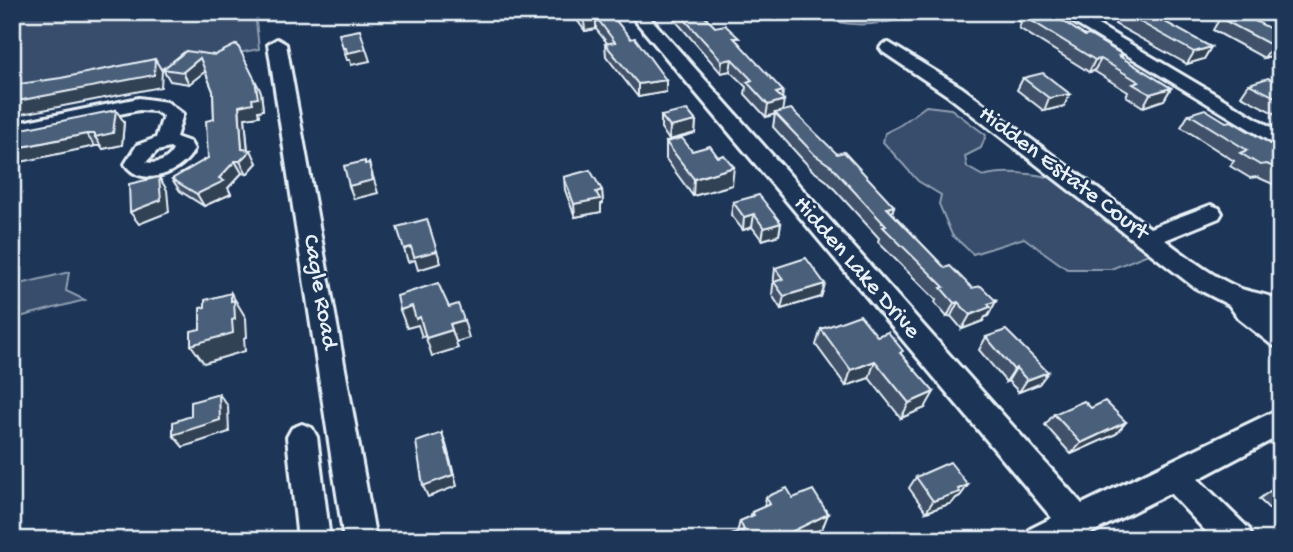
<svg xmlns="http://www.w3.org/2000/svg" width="1293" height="552" viewBox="0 0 1293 552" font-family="'Gochi Hand',sans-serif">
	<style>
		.green { fill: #374d6c; stroke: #909fb2; stroke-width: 2 }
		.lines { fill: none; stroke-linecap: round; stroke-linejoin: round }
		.minor-casing { stroke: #e8f1f8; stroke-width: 6 }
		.minor { fill: #1d3557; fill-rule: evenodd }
		.wall { fill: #3f5169; stroke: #e8f1f8; stroke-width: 2 }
		.shaded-wall { fill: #334255; stroke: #e8f1f8; stroke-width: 2 }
		.building { fill: #495e7a; stroke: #e8f1f8; stroke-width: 2 }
		.labels { text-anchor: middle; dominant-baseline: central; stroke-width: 5; stroke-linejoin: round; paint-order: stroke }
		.street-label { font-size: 24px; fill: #e8f1f8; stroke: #1d3557 }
	</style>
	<rect width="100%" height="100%" fill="#1d3557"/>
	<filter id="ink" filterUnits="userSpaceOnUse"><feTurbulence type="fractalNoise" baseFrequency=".0143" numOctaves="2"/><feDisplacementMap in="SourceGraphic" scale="14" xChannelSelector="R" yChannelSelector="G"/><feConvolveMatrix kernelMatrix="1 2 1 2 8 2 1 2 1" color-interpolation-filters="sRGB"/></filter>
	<g filter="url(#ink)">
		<g class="green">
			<path d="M12,12H255L259,49L12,97Z"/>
			<path d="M813,12H931C894,22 848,34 813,12Z"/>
			<path d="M926,106L951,109L986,135L981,148L965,156L967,167L983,176C1007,169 1056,174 1077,189C1103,207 1127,232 1151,253L1111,269H1067L1024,238L973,254L952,235L939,204L941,195L918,181L883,142L885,133L899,126Z"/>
			<path d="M69,272L66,291L85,300L12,319V286Z"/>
		</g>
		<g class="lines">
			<defs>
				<g id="minor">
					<path d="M628,12H645L1082,504L1281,408V435L1198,479L1249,529L1253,540H1214L1170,493L1077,540H1026L1030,529L1052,518Z"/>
					<path d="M1056,12H1076L1281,133V148Z"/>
					<path d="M1246,12H1265L1281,25V38L1275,37Z"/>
					<path d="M277,39L286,44L376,540H344L268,44Z"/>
					<path d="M889,43L961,87L1150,228L1203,208L1211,205L1219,208L1222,213L1219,218L1165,240C1189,258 1212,276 1239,288C1254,294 1267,293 1281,302V348L1272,345L1239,319L1229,305L1194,287L947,95L883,52L880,48L883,44Z"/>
					<path d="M139,98L167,102L183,114L176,137L190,142L194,149C184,172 142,190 125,164L137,145L156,138L163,116L155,111L139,110L12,136V124ZM170,148L173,150C168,160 157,165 146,162L157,151Z"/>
					<path d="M302,424L312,428L317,437L330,540H298L287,437L292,428Z"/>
				</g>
			</defs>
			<use href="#minor" class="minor-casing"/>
			<use href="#minor" class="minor"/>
		</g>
		<g class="wall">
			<path d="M571,12H609L666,92L638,97L606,56L605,44L607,43L596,29L585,31Z"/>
			<path d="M668,12H700L715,27L738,42L782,99V111L837,154L894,206L892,213L945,268L972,288L996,301L988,316L985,317L983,321L962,329L951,316L947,317L935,303L936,300L878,242L879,238L827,181L812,170L773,127L775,114L766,117L745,94L746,87L730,71L721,73Z"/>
			<path d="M1009,12H1049L1085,36L1123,55L1121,57L1171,88L1164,100L1143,107L1126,96L1128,92L1094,71L1089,72L1019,28L1021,23Z"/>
			<path d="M1121,12L1211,47L1204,59L1187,64L1115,24Z"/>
			<path d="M1220,18L1281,34V53L1264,58L1213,30Z"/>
			<path d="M186,51L261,92L263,110L258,111L259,116L245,118L248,150L257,163L247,174L242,173L228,188L231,194L204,206L180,191L172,179L208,158L214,119L213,91L205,71L189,84L170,81L163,69Z"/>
			<path d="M1023,78L1064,106L1044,111L1017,90Z"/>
			<path d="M1249,84L1281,85V117L1241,96Z"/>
			<path d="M1189,114L1226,122L1281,151L1279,154L1281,155V183L1275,185L1257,177L1250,178L1230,166L1234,161L1181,127Z"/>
			<path d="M661,116L696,121L695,133L669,140L661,128Z"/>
			<path d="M124,122L122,145L103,149L102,146H95L59,153L16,163L15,167L12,168V131Z"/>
			<path d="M666,142L692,151L718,157L732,185L693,196L666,159Z"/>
			<path d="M564,177L602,190L603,203L601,204V212L575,217L565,190Z"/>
			<path d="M733,202L781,223L779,235L762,240L752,227L743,230L731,215Z"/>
			<path d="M775,268L825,284L821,297L781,309L772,295Z"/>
			<path d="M821,329L877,336L902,355L925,408L901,418L869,378L846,386L816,345Z"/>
			<path d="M986,337L1048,372L1039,384L1019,392L1008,381L1006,382L979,350Z"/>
			<path d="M1054,414L1126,422L1116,434L1071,454L1045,425Z"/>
			<path d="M916,477L968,485L960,496L956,498L952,503L926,512L909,488Z"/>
			<path d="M1281,483V525L1275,519L1278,517L1259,499Z"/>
			<path d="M766,497L793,498L828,514L822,529L800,540H721L737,533L740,521L750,517L752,512L764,507Z"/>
		</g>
		<g class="shaded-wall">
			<path d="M596,17V29L585,31L584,19Z"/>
			<path d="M1281,44V53L1264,58L1273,46Z"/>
			<path d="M1211,47L1204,59L1187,64L1194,52Z"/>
			<path d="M343,48L366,49L370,61L351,65L350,60H347Z"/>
			<path d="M200,58L207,70L189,84L183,72Z"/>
			<path d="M155,59L162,71L161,87L12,116V102Z"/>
			<path d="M732,59L730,71L721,73L722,61Z"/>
			<path d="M1101,59L1094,71L1089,72L1095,60Z"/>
			<path d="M255,80L261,92L263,110L258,111L259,116L245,118L248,153L251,150L257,163L247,174L240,161L242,149L239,106L252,99Z"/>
			<path d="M666,80V92L638,97V84Z"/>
			<path d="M1171,88L1164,100L1143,107L1150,94Z"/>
			<path d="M783,91L782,101L784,100L782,113H775V114L766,117L768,105L776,93Z"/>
			<path d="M1070,94L1064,106L1044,111L1049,98Z"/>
			<path d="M116,110L124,122L122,145L103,149L95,137Z"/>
			<path d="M696,121L695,133L669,140L670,127Z"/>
			<path d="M86,134L95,146L16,163L15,167L12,168V149Z"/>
			<path d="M235,161L242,173L228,188L231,194L204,206L197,194L219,178Z"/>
			<path d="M369,163L378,193L354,199L349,186Z"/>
			<path d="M734,167L732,185L693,196L694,179Z"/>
			<path d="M159,177L167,190L169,212L139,224L130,212Z"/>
			<path d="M1281,178V183L1275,185Z"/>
			<path d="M602,190L603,203L601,204V212L575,217L574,204L596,192Z"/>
			<path d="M894,206L890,220L882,223L887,208Z"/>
			<path d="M754,214L752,227L743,230L744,217Z"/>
			<path d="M781,223L779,235L762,240L764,228Z"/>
			<path d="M411,247L437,251L441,263L418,270L415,260L408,262L404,249Z"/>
			<path d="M825,284L821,297L781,309L784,296Z"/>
			<path d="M231,293L246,318L247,337L244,338L245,351L204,363L191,345L231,301Z"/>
			<path d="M996,301L988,316L985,317L983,321L962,329L970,315L988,304Z"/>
			<path d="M958,302L951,316L947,317L954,303Z"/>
			<path d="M412,306L420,317L426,336L422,337L418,325L407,328L400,310Z"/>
			<path d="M464,320L469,338L456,342L450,324Z"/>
			<path d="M452,330L458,348L432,356L426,338Z"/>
			<path d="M875,361L869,378L846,386L851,370Z"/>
			<path d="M1016,368L1008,381L1006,382L1014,370Z"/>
			<path d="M1048,372L1039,384L1019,392L1027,380Z"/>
			<path d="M934,392L925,408L901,418L909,403Z"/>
			<path d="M219,394L228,406L229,432L183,447L173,435Z"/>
			<path d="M1126,422L1116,434L1071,454L1081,443Z"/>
			<path d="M442,433L446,444L457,486L428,497L423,486Z"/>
			<path d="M968,485L960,496L956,498L952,503L926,512L933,501Z"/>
			<path d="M828,514L822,529L800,540H772Z"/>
		</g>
		<g class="building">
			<path d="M579,12H609L631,39L635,38L666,80L638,84L605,44L615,42L596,17L584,19Z"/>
			<path d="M678,12H700L715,27L725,25L739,38H734L783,91L776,93L784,100L768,105L747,82L752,80L732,59L722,61Z"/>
			<path d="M1027,12H1049L1085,36L1089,35L1123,55L1119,56L1171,88L1150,94L1133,84L1139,82L1101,59L1095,60L1024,16L1030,15Z"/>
			<path d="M1122,12H1147L1211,47L1194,52Z"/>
			<path d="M1239,13L1281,34V44L1273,46L1220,18Z"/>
			<path d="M360,30L366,49L347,53L346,48H343L339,34Z"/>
			<path d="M237,44L255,80L258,98L252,99L253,103L239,106L242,149L251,150L240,161H235L219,178L224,181L197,194L172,179L208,158L206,121L214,119L213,91L200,58L183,72L163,69L186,51L215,55Z"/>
			<path d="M155,59L154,75L12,102V85L61,78Z"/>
			<path d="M1043,73L1070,94L1049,98L1023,78Z"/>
			<path d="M1268,78L1281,85V100L1249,84Z"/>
			<path d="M791,109L837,154L844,152L894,206L887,208L945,268L950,266L972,288L981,286L996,301L988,304L990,307L970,315L958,302L954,303L941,288L944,287L883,227L886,226L831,166L815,155L775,113Z"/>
			<path d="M1205,109L1226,122L1231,121L1281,150L1276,152L1281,155V171L1267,164L1260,165L1240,153L1247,150L1189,114Z"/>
			<path d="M116,110L113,133L95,137V134H86L12,149V131Z"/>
			<path d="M687,110L696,121L670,127L661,116Z"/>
			<path d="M682,138L692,151L710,146L718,157L724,155L734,167L694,179L666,142Z"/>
			<path d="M365,161V164L369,163L373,180L349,186L344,166Z"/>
			<path d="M590,170L602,190L596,192L600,199L574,204L564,177Z"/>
			<path d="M159,177L161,200L130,212L129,184Z"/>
			<path d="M759,195L781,223L764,228L754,214L744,217L733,202Z"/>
			<path d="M427,219L437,251L414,257L411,247L404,249L397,227Z"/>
			<path d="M806,258L825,284L784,296L774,282L783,279L775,268Z"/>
			<path d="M438,283L449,307L458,304L464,320L450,324L452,330L426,338L420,317L416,319L412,306L400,310L397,296Z"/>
			<path d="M231,293V301L234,300L235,319L232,320L233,333L191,345V331L200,329V308L205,307V300Z"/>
			<path d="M860,315L877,336L888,332L903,351L900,353L934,392L909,403L875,361L851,370L821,329Z"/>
			<path d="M1006,330L1048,372L1027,380L1016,368L1014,370L986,337Z"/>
			<path d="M219,394L220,420L173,435V422L191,416V402Z"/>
			<path d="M1084,401L1091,408L1105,401L1126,422L1081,443L1054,414Z"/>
			<path d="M442,433L453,475L423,486L416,442Z"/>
			<path d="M950,462L968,485L958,489L960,492L933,501L916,477Z"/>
			<path d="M787,488L793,498L813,490L828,514L785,535L772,540H721L744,530L740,521L754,515L752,512L770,504L766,497Z"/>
			<path d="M1188,532L1195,540H1172Z"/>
		</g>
	</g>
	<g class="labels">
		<g class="street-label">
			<text transform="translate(1063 174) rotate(37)">Hidden Estate Court</text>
			<text transform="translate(856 268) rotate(49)">Hidden Lake Drive</text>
			<text transform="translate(319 292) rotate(80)">Cagle Road</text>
		</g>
	</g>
	<rect width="1293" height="552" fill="none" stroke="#1d3557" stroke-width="42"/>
	<rect x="21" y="21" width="1251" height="510" fill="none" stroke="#e8f1f8" stroke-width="2.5" filter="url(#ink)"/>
</svg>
